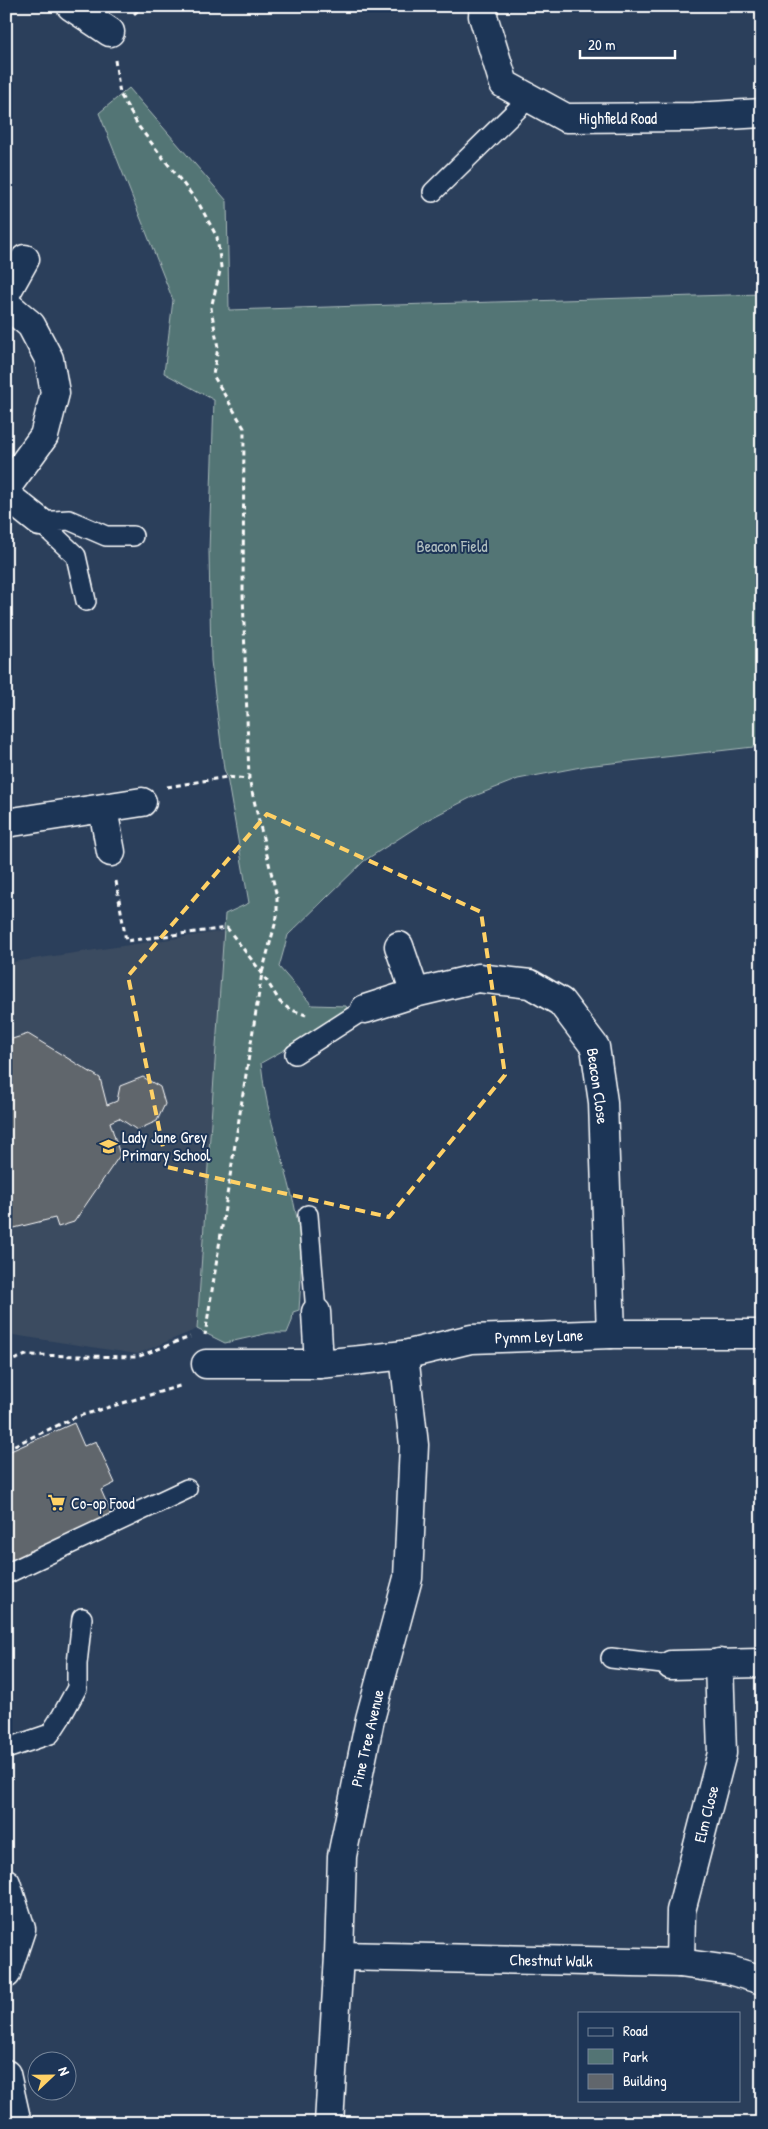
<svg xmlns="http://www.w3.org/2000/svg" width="768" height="2129" viewBox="0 0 768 2129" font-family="'Patrick Hand',sans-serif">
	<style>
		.built { fill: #3b4b60 }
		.green { fill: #537474; stroke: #a9baba }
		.building { fill: #61666c; stroke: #fff }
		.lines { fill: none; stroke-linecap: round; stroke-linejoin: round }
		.lane-casing { stroke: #fff; stroke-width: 22 }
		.street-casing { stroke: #fff; stroke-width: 31 }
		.path { stroke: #fff; stroke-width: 3; stroke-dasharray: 5 4; stroke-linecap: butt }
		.lane { stroke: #1d3557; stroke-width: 19 }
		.street { stroke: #1d3557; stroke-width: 28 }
		.marked { fill: none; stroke: #ffd166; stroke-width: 4; stroke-dasharray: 10 6; stroke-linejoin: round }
		.labels { text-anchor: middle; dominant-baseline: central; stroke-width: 4; stroke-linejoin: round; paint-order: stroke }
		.street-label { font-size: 16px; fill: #fff; stroke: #1d3557 }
		.park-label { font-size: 16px; fill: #b2c0c0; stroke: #1d3557 }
		.poi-label { font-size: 16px; fill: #fff; stroke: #1d3557; text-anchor: start }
	</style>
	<rect width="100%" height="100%" fill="#2b3f5b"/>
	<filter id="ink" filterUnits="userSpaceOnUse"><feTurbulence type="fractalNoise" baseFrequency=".02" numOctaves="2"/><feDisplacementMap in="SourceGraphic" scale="10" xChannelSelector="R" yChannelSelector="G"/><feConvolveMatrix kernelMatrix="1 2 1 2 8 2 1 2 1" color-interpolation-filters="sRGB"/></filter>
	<g filter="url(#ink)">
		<path class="built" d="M225,931L197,1329L137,1354L13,1335L6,1338V963Z"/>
		<path class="green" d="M129,88L227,201L229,310L762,294V746L586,766L518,779L472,797L429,819L364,861L288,935L279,967L312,1005L346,1006L349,1013L261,1063C266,1119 288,1168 298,1223C303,1251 301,1281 299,1310L293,1312L292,1321L287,1333H269L225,1343L197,1329L225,914L249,903L227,777L224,769L211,661L209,551L214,400L164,373L173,300L99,113Z"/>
		<g class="building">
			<path d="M28,1034L100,1078L107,1105L117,1101L120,1086L143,1077L160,1087L165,1104L157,1121L137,1130L119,1118L110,1122L120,1155L74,1222L58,1227L55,1218L6,1230V1041Z"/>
			<path d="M74,1423L84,1446L96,1441L115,1483L101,1490L113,1517L6,1566V1453Z"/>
		</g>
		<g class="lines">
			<defs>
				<g id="lane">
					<path d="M433,192L529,98"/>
					<path d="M86,601L76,556L40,522L69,520L106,536H133"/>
					<path d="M295,1054L365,1009"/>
					<path d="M308,1215L316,1312"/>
					<path d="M6,1574L187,1489"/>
					<path d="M611,1658L671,1665"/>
					<path d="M6,1749L50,1734L61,1717L77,1688V1664L82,1618"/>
				</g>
				<g id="street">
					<path d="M71,6L110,32"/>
					<path d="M484,6L483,16L504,84L566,118L695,117L762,113"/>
					<path d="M6,293L25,259"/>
					<path d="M6,304L31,325L49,359L55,393L44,436L6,488"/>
					<path d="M6,495L40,522"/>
					<path d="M103,809L111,852"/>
					<path d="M6,823L142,802"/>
					<path d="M399,946L415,993"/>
					<path d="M365,1009L415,993L478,978L530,984L561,1002L595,1047L603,1102L611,1334"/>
					<path d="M316,1312L319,1364"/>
					<path d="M206,1364H319L361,1360L404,1355L471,1339L611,1334H762"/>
					<path d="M671,1665L760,1663"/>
					<path d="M6,1883L21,1929L6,1974"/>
					<path d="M339,1956L680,1963L729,1970L762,1980"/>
					<path d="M680,1963L681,1911L722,1753L719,1663"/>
					<path d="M6,2074L17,2123"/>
					<path d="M329,2123L339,1956L342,1856L370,1719L408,1578L414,1445L404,1355"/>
				</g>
			</defs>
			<use href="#lane" class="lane-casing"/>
			<use href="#street" class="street-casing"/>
			<g class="path">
				<path d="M134,14L143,6"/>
				<path d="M115,60L120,94L139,127L199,204L217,237L221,267L211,308L218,348L213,375L244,428L243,593L249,779L277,897V917L262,973L205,1335"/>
				<path d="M167,787L227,777L249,779"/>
				<path d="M116,881L126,941L227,928L262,973L280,1002L289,1009L306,1015"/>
				<path d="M6,1363L26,1355L137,1357L190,1337"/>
				<path d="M6,1449L76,1417L183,1385"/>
			</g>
			<use href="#lane" class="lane"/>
			<use href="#street" class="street"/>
		</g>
	</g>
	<path class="marked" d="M267,814L481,912L505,1075L389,1217L167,1167L128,976Z"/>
	<defs>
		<symbol id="school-bare" viewBox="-9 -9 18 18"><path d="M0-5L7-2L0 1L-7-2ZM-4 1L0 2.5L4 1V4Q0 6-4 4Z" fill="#ffd166" stroke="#1d3557" stroke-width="2.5" paint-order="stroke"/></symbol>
		<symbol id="supermarket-bare" viewBox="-9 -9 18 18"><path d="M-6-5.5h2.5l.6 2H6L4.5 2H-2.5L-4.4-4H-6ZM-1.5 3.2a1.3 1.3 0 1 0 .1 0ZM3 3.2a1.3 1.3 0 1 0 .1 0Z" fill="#ffd166" stroke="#1d3557" stroke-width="2.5" paint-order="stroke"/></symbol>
	</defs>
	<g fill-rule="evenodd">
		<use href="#school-bare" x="96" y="1134" width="25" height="25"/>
		<use href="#supermarket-bare" x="44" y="1490" width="25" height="25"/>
	</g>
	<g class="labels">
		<g class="street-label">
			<text x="618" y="118">Highfield Road</text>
			<text transform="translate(598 1086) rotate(82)">Beacon Close</text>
			<text transform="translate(539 1336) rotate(-2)">Pymm Ley Lane</text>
			<text transform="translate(367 1738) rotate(-77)">Pine Tree Avenue</text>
			<text transform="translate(706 1814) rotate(-76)">Elm Close</text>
			<text transform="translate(551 1960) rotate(1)">Chestnut Walk</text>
		</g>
		<g class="park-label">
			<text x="452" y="546">Beacon Field</text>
		</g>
		<g class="poi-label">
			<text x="122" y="1137">Lady Jane Grey<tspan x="122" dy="18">Primary School</tspan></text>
			<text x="71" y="1503">Co-op Food</text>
		</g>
	</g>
	<rect width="768" height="2129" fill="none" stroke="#1d3557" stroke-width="25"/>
	<rect x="12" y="12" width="743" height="2104" fill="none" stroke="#fff" stroke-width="2" filter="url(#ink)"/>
	<rect x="578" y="2012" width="162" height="90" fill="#1d3557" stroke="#77869a"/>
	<rect x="588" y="2028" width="25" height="8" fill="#1d3557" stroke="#77869a"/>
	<text x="623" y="2036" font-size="15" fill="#ffffff">Road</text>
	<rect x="588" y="2049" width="25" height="15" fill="#537474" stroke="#77869a"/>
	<text x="623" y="2062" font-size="15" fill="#ffffff">Park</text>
	<rect x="588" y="2074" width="25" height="15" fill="#61666c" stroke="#77869a"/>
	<text x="623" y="2086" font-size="15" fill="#ffffff">Building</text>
	<g transform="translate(52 2076) rotate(68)"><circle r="24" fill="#1d3557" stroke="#77869a"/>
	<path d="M0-4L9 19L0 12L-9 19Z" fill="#ffd166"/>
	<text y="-8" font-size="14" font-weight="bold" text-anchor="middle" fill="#ffffff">N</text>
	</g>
	<path d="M580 50v8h95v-8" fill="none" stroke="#ffffff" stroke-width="2.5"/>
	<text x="588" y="50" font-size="15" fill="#ffffff" stroke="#1d3557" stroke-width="4" paint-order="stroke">20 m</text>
</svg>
